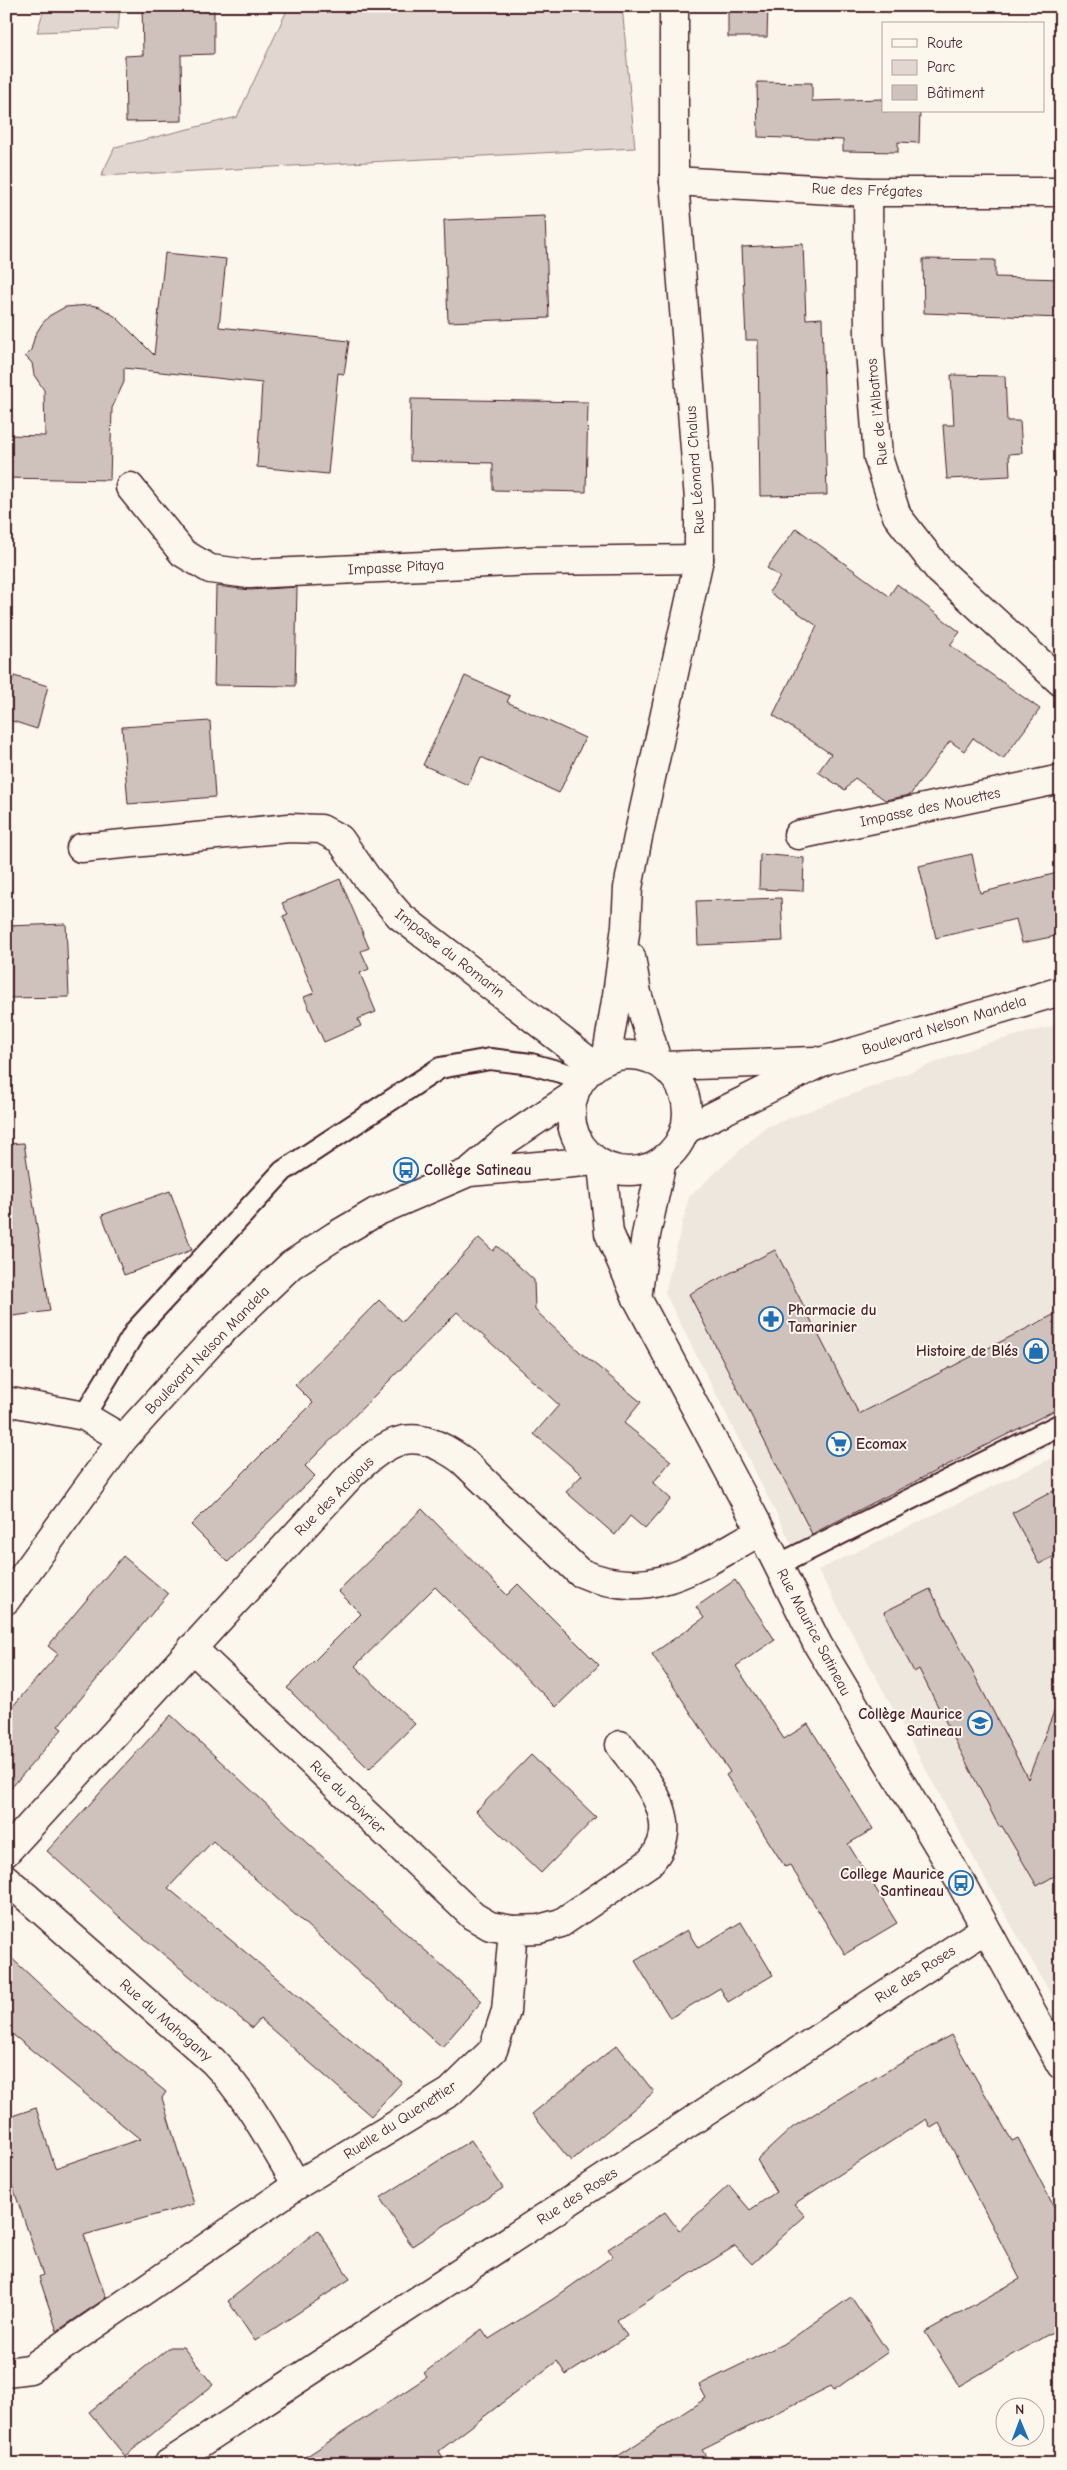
<svg xmlns="http://www.w3.org/2000/svg" width="1067" height="2470" viewBox="0 0 1067 2470" font-family="'Comic Neue',sans-serif">
	<style>
		.built { fill: #eee7de }
		.green { fill: #e2d7d0; stroke: #967b7e }
		.building { fill: #cfc2bc; stroke: #4a1f2b }
		.lines { fill: none; stroke-linecap: round; stroke-linejoin: round }
		.service-casing { stroke: #4a1f2b; stroke-width: 24 }
		.minor-casing { stroke: #4a1f2b; stroke-width: 31 }
		.primary-casing { stroke: #4a1f2b; stroke-width: 31 }
		.service { stroke: #fbf7ec; stroke-width: 20 }
		.minor { stroke: #fbf7ec; stroke-width: 28 }
		.primary { stroke: #fbf7ec; stroke-width: 28 }
		.labels { text-anchor: middle; dominant-baseline: central; stroke-width: 4; stroke-linejoin: round; paint-order: stroke }
		.street-label { font-size: 15px; fill: #4a1f2b; stroke: #fbf7ec }
		.poi-label { font-size: 15px; font-weight: bold; fill: #4a1f2b; stroke: #fbf7ec; text-anchor: start }
	</style>
	<rect width="100%" height="100%" fill="#fbf7ec"/>
	<filter id="ink" filterUnits="userSpaceOnUse"><feTurbulence type="fractalNoise" baseFrequency=".02" numOctaves="2"/><feDisplacementMap in="SourceGraphic" scale="10" xChannelSelector="R" yChannelSelector="G"/><feConvolveMatrix kernelMatrix="1 2 1 2 8 2 1 2 1" color-interpolation-filters="sRGB"/></filter>
	<g filter="url(#ink)">
		<g class="built">
			<path d="M1061,1024V1441L802,1565L665,1293L689,1197L764,1128L984,1044Z"/>
			<path d="M1061,1454V2012L983,1875L818,1570Z"/>
		</g>
		<g class="green">
			<path d="M45,6H120L118,29L37,32Z"/>
			<path d="M289,6H622L635,148L101,176L115,147L237,117Z"/>
		</g>
		<g class="building">
			<path d="M142,6H214V54L181,55L182,121L126,122L125,56L143,55Z"/>
			<path d="M728,6H768L767,37H728Z"/>
			<path d="M757,82L812,83V101L883,99V111H920L919,143L898,142V152L843,151V140L758,137Z"/>
			<path d="M545,216L549,318L448,322L444,220Z"/>
			<path d="M803,244L806,319L822,318L827,495L760,496L758,340H746L742,247Z"/>
			<path d="M165,253L226,259L219,327L349,341L344,374L338,373L328,474L257,467L262,383L124,368V382L112,408L110,480L6,478L8,435L45,436L44,390L34,375L32,363L25,356L31,350L35,335L42,324L49,316L65,307L90,305L100,307L116,317L154,355Z"/>
			<path d="M923,259L995,260V277L1061,279V318L924,313Z"/>
			<path d="M951,375L1005,376L1007,421H1020L1022,453L1009,454L1010,476L947,479L943,425H954Z"/>
			<path d="M411,399L588,402L586,492L493,490V463L410,461Z"/>
			<path d="M796,528L889,596L897,584L960,632L950,645L1040,709L1003,759L973,738L964,751L950,741L910,795L885,800L855,778L845,790L818,772L831,754L773,715L817,626L769,592L780,577L767,568Z"/>
			<path d="M216,586L250,590L297,587L295,686L214,685Z"/>
			<path d="M14,676L48,686L37,729L6,719V702Z"/>
			<path d="M465,676L510,696L507,702L585,738L559,793L481,757L468,785L423,765Z"/>
			<path d="M210,721L215,797L128,804L122,727Z"/>
			<path d="M760,854L804,858L803,891L759,889Z"/>
			<path d="M972,854L980,893L1061,872V935L1022,943L1016,919L936,938L919,866Z"/>
			<path d="M340,879L369,948L361,951L369,969L360,973L376,1012L358,1019L361,1026L324,1042L304,997L314,993L283,916L288,914L282,903Z"/>
			<path d="M781,898L783,941L698,945L696,901Z"/>
			<path d="M66,924L69,997L6,998V926Z"/>
			<path d="M24,1143L50,1311L6,1317V1144Z"/>
			<path d="M170,1191L192,1250L124,1275L102,1215Z"/>
			<path d="M479,1238L493,1251L497,1246L534,1280L535,1310L580,1352L641,1402L624,1423L671,1461L653,1483L671,1499L645,1529L630,1516L615,1535L566,1492L582,1475L534,1434L559,1405L457,1312L305,1466L315,1476L228,1562L191,1525L313,1403L295,1385L379,1300L402,1322Z"/>
			<path d="M775,1250L859,1414L1061,1311V1407L812,1534L689,1294Z"/>
			<path d="M1061,1487V1553L1039,1564L1012,1513Z"/>
			<path d="M422,1509L507,1595L518,1584L599,1665L556,1707L435,1587L355,1666L415,1724L369,1769L287,1688L361,1614L338,1591Z"/>
			<path d="M123,1556L168,1594L58,1726L62,1729L6,1794V1714L58,1654L48,1646Z"/>
			<path d="M735,1580L775,1640L736,1666L784,1739L808,1724L873,1829L848,1844L897,1923L845,1954L790,1865L785,1867L726,1775L730,1772L652,1654L704,1618L696,1607Z"/>
			<path d="M930,1589L1028,1779L1058,1701H1061V1872L1037,1886L1002,1826L999,1827L919,1669L914,1672L884,1612Z"/>
			<path d="M171,1715L371,1902L482,2001L442,2047L213,1841L168,1888L402,2082L371,2116L260,2019L252,2028L132,1928L47,1851Z"/>
			<path d="M531,1755L596,1817L541,1873L476,1811Z"/>
			<path d="M741,1922L773,1975L728,2002L720,1988L670,2018L635,1961L687,1930L698,1948Z"/>
			<path d="M6,1953L76,2018L166,2092L162,2098L194,2204L84,2235L106,2298L57,2331L39,2277L43,2275L6,2167V2118L36,2108L55,2168L140,2139L6,2029Z"/>
			<path d="M951,2035L1012,2141L1018,2138L1061,2220V2327L959,2386L925,2332L1020,2279L939,2123L931,2128L926,2119L794,2204L805,2216L752,2264L735,2246L617,2320L627,2336L566,2375L557,2361L439,2451L447,2464H295L427,2377L424,2373L482,2329L489,2339L553,2299L613,2256L608,2249L665,2212L679,2231L729,2185L750,2210L776,2192L757,2160L793,2127L850,2092Z"/>
			<path d="M617,2045L654,2092L571,2161L532,2114Z"/>
			<path d="M471,2140L503,2188L412,2246L380,2198Z"/>
			<path d="M318,2230L350,2279L255,2341L228,2301Z"/>
			<path d="M851,2297L888,2352L834,2390L831,2386L702,2450L711,2464H606L706,2398L699,2385L787,2342Z"/>
			<path d="M170,2347H183L213,2385L125,2456L89,2412Z"/>
		</g>
		<g class="lines">
			<defs>
				<g id="service">
					<path d="M84,1416L136,1330L283,1171L440,1068L490,1059L531,1064L582,1078"/>
					<path d="M778,1565L1061,1424"/>
				</g>
				<g id="minor">
					<path d="M674,181L868,192H1061"/>
					<path d="M868,192L869,337L878,457L897,516L939,570L1061,682"/>
					<path d="M130,487L183,553L210,569L249,574L534,561L699,559"/>
					<path d="M798,835L1061,779"/>
					<path d="M81,848L289,828L321,829L340,839L367,878L400,916L595,1066"/>
					<path d="M631,957L637,993L657,1061"/>
					<path d="M606,1060L617,995L626,926L628,888L638,837L699,559V500L674,181V6"/>
					<path d="M602,1165L609,1233L637,1298L761,1531L818,1645L961,1883L1061,2065"/>
					<path d="M637,1298L646,1235L662,1161"/>
					<path d="M6,1401L84,1416L123,1439"/>
					<path d="M192,1648L473,1916L490,1926L513,1930"/>
					<path d="M6,1852L350,1476C391,1437 413,1425 462,1460L579,1572C652,1605 699,1565 761,1531"/>
					<path d="M6,1879L213,2061C248,2097 271,2142 297,2185"/>
					<path d="M6,2372L30,2369L297,2185L450,2092L493,2050L506,2011L513,1930L539,1929L561,1923L649,1863C687,1823 645,1779 620,1745"/>
					<path d="M168,2464L985,1929"/>
				</g>
				<g id="primary">
					<circle cx="629" cy="1113" r="58"/>
					<path d="M664,1066L815,1061"/>
					<path d="M685,1130L826,1060L1061,991"/>
					<path d="M469,1172L505,1141L574,1095"/>
					<path d="M6,1600L123,1439L214,1339L291,1265L335,1236L376,1212L469,1172L596,1161"/>
				</g>
			</defs>
			<use href="#service" class="service-casing"/>
			<use href="#minor" class="minor-casing"/>
			<use href="#primary" class="primary-casing"/>
			<use href="#service" class="service"/>
			<use href="#minor" class="minor"/>
			<use href="#primary" class="primary"/>
		</g>
	</g>
	<defs>
		<symbol id="bus-ring" viewBox="-11 -11 22 22"><circle r="9.5" fill="#fbf7ec" stroke="#1f6fb2" stroke-width="1.5"/><path d="M-5-6H5V4H4V6H2V4H-2V6H-4V4H-5ZM-3.5-4V0h7V-4ZM-3.5 1.2v1.5H-2V1.2ZM2 1.2v1.5H3.5V1.2Z" fill="#1f6fb2"/></symbol>
		<symbol id="pharmacy-ring" viewBox="-11 -11 22 22"><circle r="9.5" fill="#fbf7ec" stroke="#1f6fb2" stroke-width="1.5"/><path d="M-2-6h4v4h4v4h-4v4h-4v-4h-4v-4h4Z" fill="#1f6fb2"/></symbol>
		<symbol id="shop-ring" viewBox="-11 -11 22 22"><circle r="9.5" fill="#fbf7ec" stroke="#1f6fb2" stroke-width="1.5"/><path d="M-5-2.5h2.3a2.7 3.5 0 0 1 5.4 0H5L5.5 6h-11ZM-1.5-2.5h3a1.5 2.3 0 0 0-3 0Z" fill="#1f6fb2"/></symbol>
		<symbol id="supermarket-ring" viewBox="-11 -11 22 22"><circle r="9.5" fill="#fbf7ec" stroke="#1f6fb2" stroke-width="1.5"/><path d="M-6-5.5h2.5l.6 2H6L4.5 2H-2.5L-4.4-4H-6ZM-1.5 3.2a1.3 1.3 0 1 0 .1 0ZM3 3.2a1.3 1.3 0 1 0 .1 0Z" fill="#1f6fb2"/></symbol>
		<symbol id="school-ring" viewBox="-11 -11 22 22"><circle r="9.5" fill="#fbf7ec" stroke="#1f6fb2" stroke-width="1.5"/><path d="M0-5L7-2L0 1L-7-2ZM-4 1L0 2.5L4 1V4Q0 6-4 4Z" fill="#1f6fb2"/></symbol>
	</defs>
	<g fill-rule="evenodd">
		<use href="#bus-ring" x="392" y="1156" width="28" height="28"/>
		<use href="#pharmacy-ring" x="757" y="1305" width="28" height="28"/>
		<use href="#shop-ring" x="1022" y="1337" width="28" height="28"/>
		<use href="#supermarket-ring" x="825" y="1430" width="28" height="28"/>
		<use href="#school-ring" x="966" y="1709" width="28" height="28"/>
		<use href="#bus-ring" x="947" y="1869" width="28" height="28"/>
	</g>
	<g class="labels">
		<g class="street-label">
			<text transform="translate(867 190) rotate(2)">Rue des Frégates</text>
			<text transform="translate(877 412) rotate(-96)">Rue de l'Albatros</text>
			<text transform="translate(695 470) rotate(-94)">Rue Léonard Chalus</text>
			<text transform="translate(396 567) rotate(-3)">Impasse Pitaya</text>
			<text transform="translate(930 807) rotate(-12)">Impasse des Mouettes</text>
			<text transform="translate(450 953) rotate(38)">Impasse du Romarin</text>
			<text transform="translate(944 1025) rotate(-17)">Boulevard Nelson Mandela</text>
			<text transform="translate(207 1350) rotate(-46)">Boulevard Nelson Mandela</text>
			<text transform="translate(334 1496) rotate(-45)">Rue des Acajous</text>
			<text transform="translate(814 1632) rotate(62)">Rue Maurice Satineau</text>
			<text transform="translate(348 1797) rotate(44)">Rue du Poivrier</text>
			<text transform="translate(915 1974) rotate(-33)">Rue des Roses</text>
			<text transform="translate(166 2020) rotate(41)">Rue du Mahogany</text>
			<text transform="translate(400 2120) rotate(-33)">Ruelle du Quenettier</text>
			<text transform="translate(577 2196) rotate(-33)">Rue des Roses</text>
		</g>
		<g class="poi-label">
			<text x="424" y="1170">Collège Satineau</text>
			<text x="788" y="1310">Pharmacie du<tspan x="788" dy="17">Tamarinier</tspan></text>
			<text x="1018" y="1351" text-anchor="end">Histoire de Blés</text>
			<text x="856" y="1444">Ecomax</text>
			<text x="962" y="1714" text-anchor="end">Collège Maurice<tspan x="962" dy="17">Satineau</tspan></text>
			<text x="944" y="1874" text-anchor="end">College Maurice<tspan x="944" dy="17">Santineau</tspan></text>
		</g>
	</g>
	<rect width="1067" height="2470" fill="none" stroke="#fbf7ec" stroke-width="25"/>
	<rect x="12" y="12" width="1042" height="2445" fill="none" stroke="#4a1f2b" stroke-width="2" filter="url(#ink)"/>
	<rect x="882" y="22" width="162" height="90" fill="#fbf7ec" stroke="#b4a19f"/>
	<rect x="892" y="39" width="25" height="8" fill="#fbf7ec" stroke="#b4a19f"/>
	<text x="927" y="48" font-size="15" fill="#4a1f2b">Route</text>
	<rect x="892" y="60" width="25" height="15" fill="#e2d7d0" stroke="#b4a19f"/>
	<text x="927" y="72" font-size="15" fill="#4a1f2b">Parc</text>
	<rect x="892" y="85" width="25" height="15" fill="#cfc2bc" stroke="#b4a19f"/>
	<text x="927" y="98" font-size="15" fill="#4a1f2b">Bâtiment</text>
	<g transform="translate(1020 2422) rotate(359)"><circle r="24" fill="#fbf7ec" stroke="#b4a19f"/>
	<path d="M0-4L9 19L0 12L-9 19Z" fill="#1f6fb2"/>
	<text y="-8" font-size="14" font-weight="bold" text-anchor="middle" fill="#4a1f2b">N</text>
	</g>
</svg>
